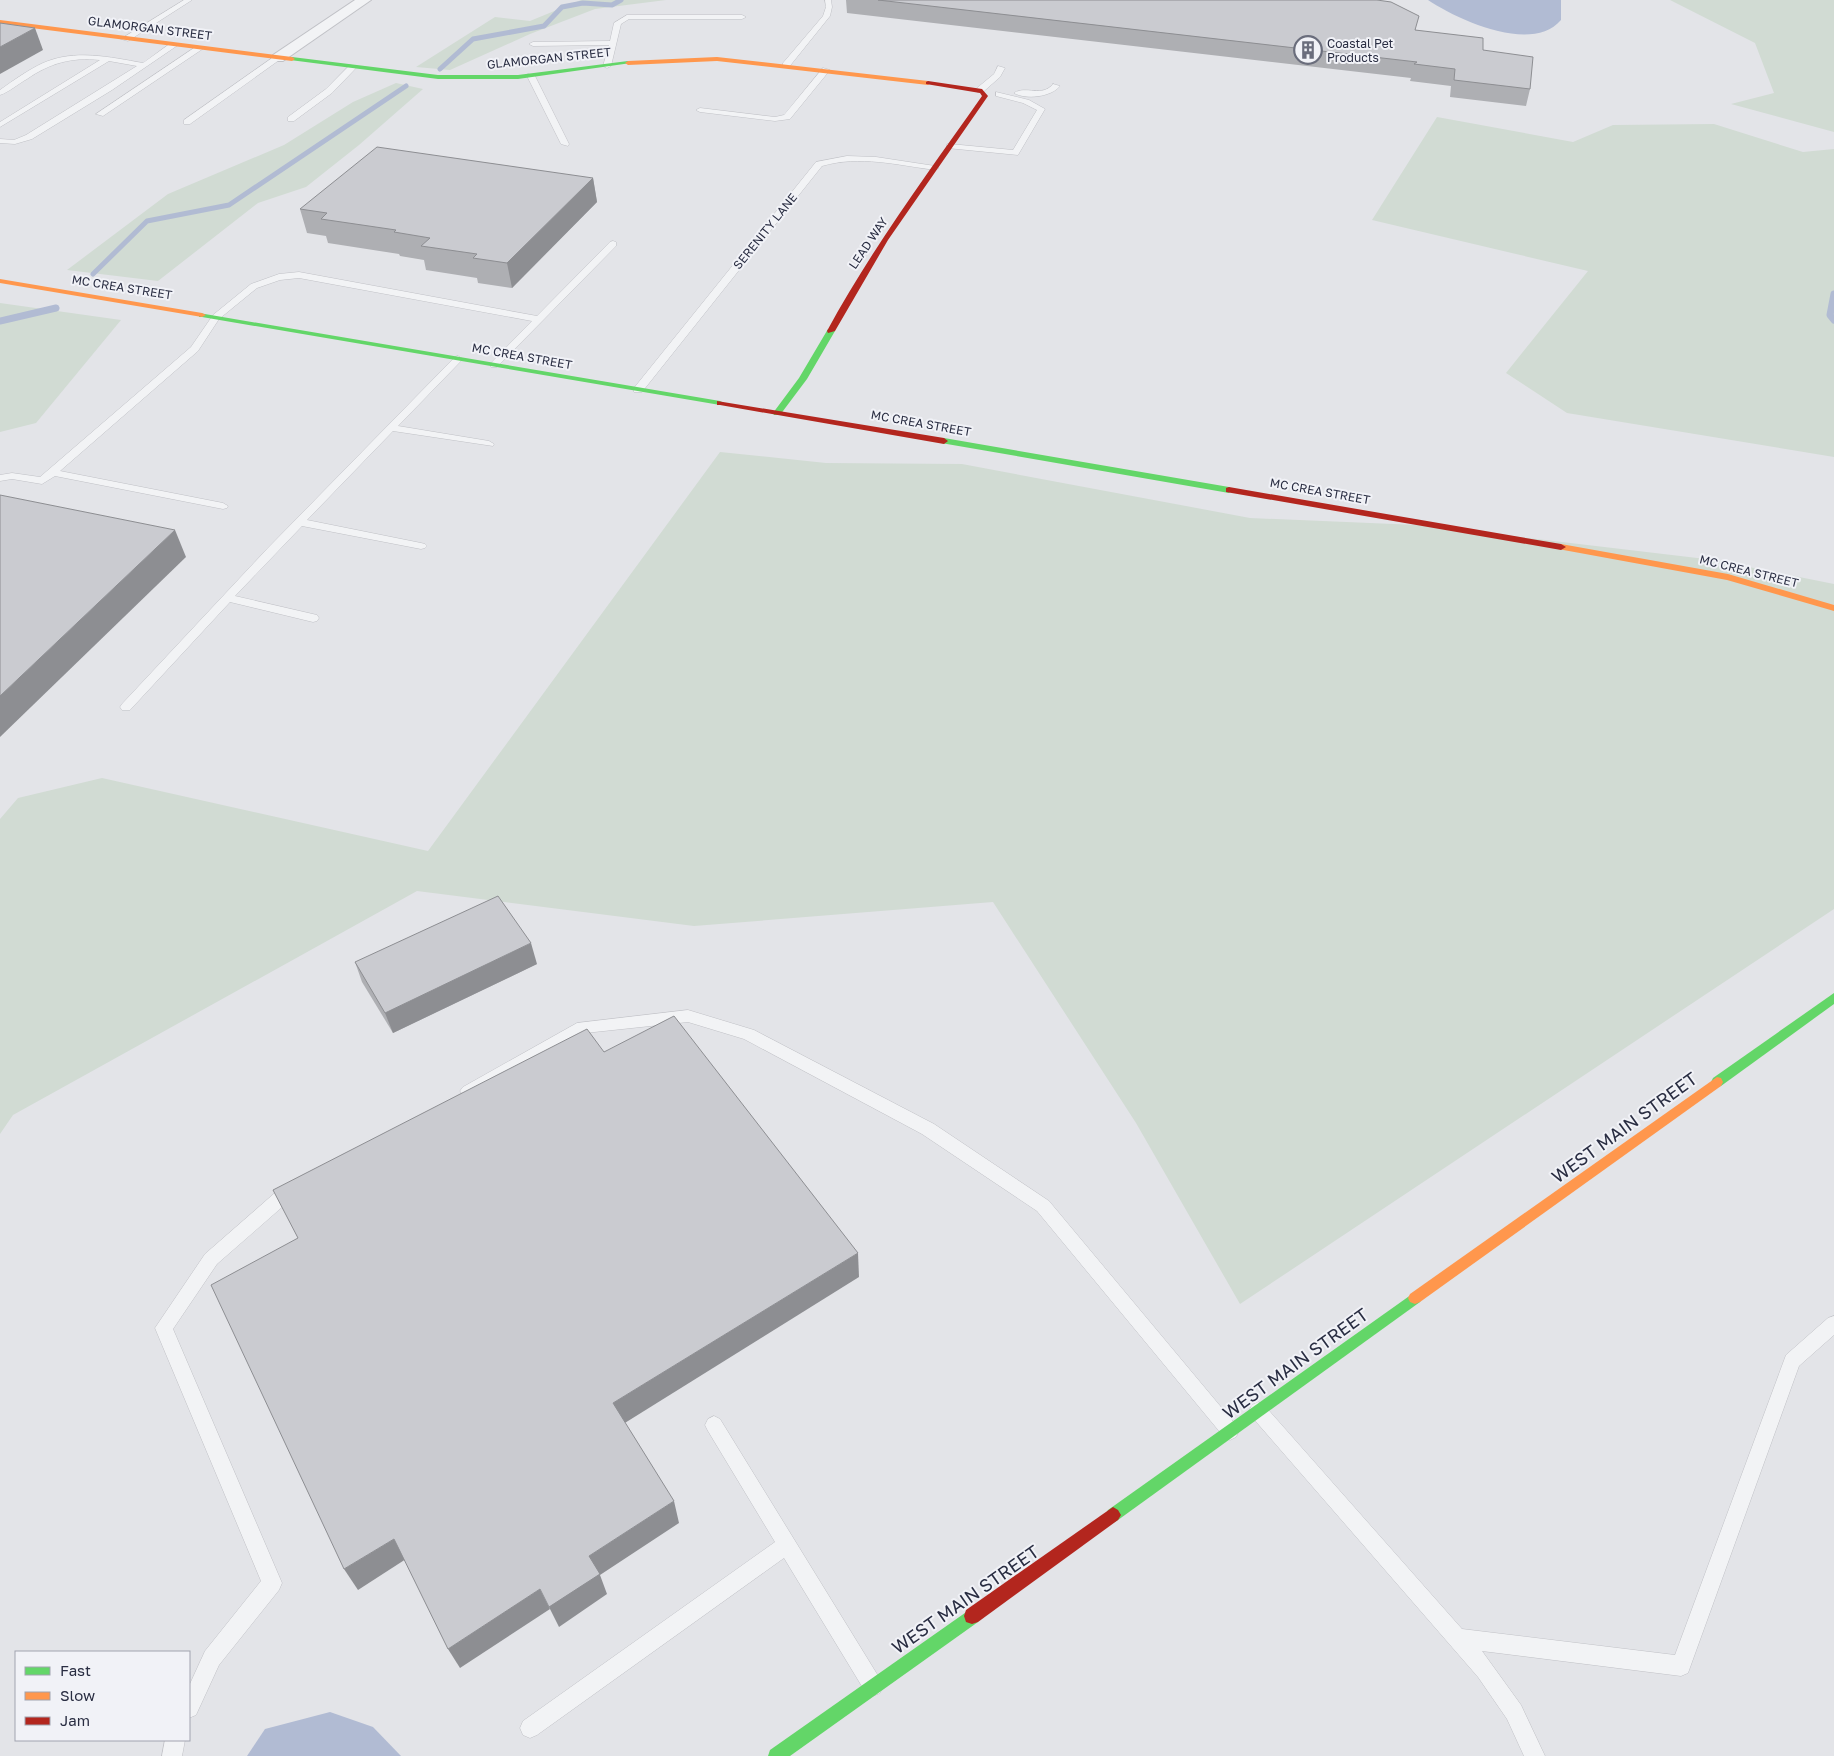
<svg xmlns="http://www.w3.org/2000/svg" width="1834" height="1756" viewBox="0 0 1834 1756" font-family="'Golos Text',sans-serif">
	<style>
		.green { fill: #d1dbd3 }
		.water { fill: #b1bbd3 }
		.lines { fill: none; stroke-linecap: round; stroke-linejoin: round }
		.stream-far1 { stroke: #b1bbd3; stroke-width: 5 }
		.stream { stroke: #b1bbd3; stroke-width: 7 }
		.lane-casing { stroke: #c0c1c6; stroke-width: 1 }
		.street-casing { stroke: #c0c1c6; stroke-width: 2 }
		.lane { fill: #f2f3f5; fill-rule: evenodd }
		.street { fill: #f2f3f5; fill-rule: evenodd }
		.fast { fill: #63d668; fill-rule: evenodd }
		.slow { fill: #ff974d; fill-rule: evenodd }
		.jam { fill: #b3261e; fill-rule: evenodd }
		.wall { fill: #aeafb3 }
		.shaded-wall { fill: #8d8e92 }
		.building { fill: #cacbd0; stroke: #8d8e92 }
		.labels { text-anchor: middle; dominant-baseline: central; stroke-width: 4; stroke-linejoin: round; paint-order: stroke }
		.far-street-label { font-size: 12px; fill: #292d42; stroke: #f1f2f7 }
		.far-poi-label { font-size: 12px; fill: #292d42; stroke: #f1f2f7; text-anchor: start }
		.near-street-label { font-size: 18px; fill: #292d42; stroke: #f1f2f7 }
	</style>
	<rect width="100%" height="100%" fill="#e3e4e8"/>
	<g class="green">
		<path d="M581,0H666L595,9L530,34L450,70L416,67L495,17L530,21Z"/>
		<path d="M1670,0H1834V132L1731,104L1774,93L1755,43Z"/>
		<path d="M396,83L423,89L359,145L306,187L258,203L158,281L67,270L168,194L284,145L353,102Z"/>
		<path d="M1437,117L1573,142L1613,125L1714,124L1803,152L1834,149V457L1567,413L1506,373L1588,271L1372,220Z"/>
		<path d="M0,303L121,320L36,423L0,432Z"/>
		<path d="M720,452L826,463L962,464L1250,518L1417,525L1714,560L1834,584V909L1240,1304L1136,1123L993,902L694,926L417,891L13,1115L0,1134V819L18,798L102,778L428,851Z"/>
	</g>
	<g class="water">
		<path d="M1428,0H1561V20C1532,54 1458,20 1428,0Z"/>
		<path d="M330,1712L373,1727L401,1756H247L265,1729Z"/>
	</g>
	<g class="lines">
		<g class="stream-far1">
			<path d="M440,69L473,39L544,26L562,7L583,3L612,5L621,0"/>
			<path d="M93,274L147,221L229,205L406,86"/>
		</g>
		<g class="stream">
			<path d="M1834,294L1830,315L1834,320"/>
			<path d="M0,321L56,308"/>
		</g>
		<defs>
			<g id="lane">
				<path d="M184,0H192L128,41L121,39Z"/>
				<path d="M825,0H831L832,7L830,16L789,67H783V63L823,16L826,7Z"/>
				<path d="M627,15H742L746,17L742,19H629L621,24L611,66L607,68L603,66L609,45L533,46L529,44L533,42L610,41L614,23Z"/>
				<path d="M171,43L178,45L112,90L32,139L15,144L0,143V139L14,140L26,135L137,66L109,61L0,127V122L100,60C72,57 50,63 27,79C18,84 9,92 0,95V90C14,80 28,70 43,63C75,49 109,57 143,63Z"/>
				<path d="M197,46L204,48L103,116L96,114Z"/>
				<path d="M275,56L282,58L190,124H184V120Z"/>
				<path d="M350,65L357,67L332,93L294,121H288V117L326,89Z"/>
				<path d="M998,66L1005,68L1000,77L983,92H977V88L994,74Z"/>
				<path d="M823,68L830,70L790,119L775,121L700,112L696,110L700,108L775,117L784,115Z"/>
				<path d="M528,74L535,76L569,144L568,146L561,144L527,76Z"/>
				<path d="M1053,84L1060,86C1051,97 1026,100 1014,93C1026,85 1042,98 1053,84Z"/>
				<path d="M996,92L1029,100L1045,109L1018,155L947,148V144H950L1013,150L1037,110L1023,103L996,96Z"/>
				<path d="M847,156L876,157L935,166L939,168L935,170C897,165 860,155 822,166L642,392H634V388L816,162Z"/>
				<path d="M613,241L616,242V246L497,367H491V363L532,321L299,278L280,280L257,288L219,319L198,351L60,471L223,503L228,506L227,508L223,509L55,476L42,484L12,479L0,481V475L12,473L40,477L191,347L213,315L251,284L279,274L299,272L537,316L610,242Z"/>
				<path d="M458,356L463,359L461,361L398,426L489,441L494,444L493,446L393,431L307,520L421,543L425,544L427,546L425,548L421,549L302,526L235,596L317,615L319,618L317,621L313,622L230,602L130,710H122L120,707L122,704L267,549L455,357Z"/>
				<path d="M688,1010L754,1030L934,1124L1049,1201L1236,1425L1239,1431L1236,1437L1230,1440L1224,1437L1037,1211L922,1134L744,1039L688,1022L585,1033L473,1095L468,1097L463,1095L460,1091L463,1087L577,1023Z"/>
				<path d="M293,1184L299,1186L301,1191L299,1196L289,1201L217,1264L173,1329L282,1583L279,1590L219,1665L196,1715L189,1718V1686L205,1651L261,1581L155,1328L205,1254L277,1191Z"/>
				<path d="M1834,1316V1335L1799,1366L1688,1673L1681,1676L1482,1651L1521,1705L1545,1756H1524L1507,1719L1478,1677L1252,1417L1249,1411L1252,1405L1258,1402L1264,1405L1462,1629L1675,1655L1786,1355L1828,1318Z"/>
				<path d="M714,1416L720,1419L880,1679L883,1686L880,1693L873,1696L866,1693L784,1558L537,1735L530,1738L523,1735L520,1728L523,1721L775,1542L708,1431L705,1425L708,1419Z"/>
				<path d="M165,1740H185L182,1756H162Z"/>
			</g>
			<path id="street" d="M355,0H371L283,61H273L271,58L273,55Z"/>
		</defs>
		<use href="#lane" class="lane-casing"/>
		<use href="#street" class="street-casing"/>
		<use href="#lane" class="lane"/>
		<use href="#street" class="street"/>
		<g class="fast">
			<path d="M292,57L438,75H518L628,61L631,63L518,79H438L290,60V58Z"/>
			<path d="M199,313L720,401L724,403L720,405L202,317H199Z"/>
			<path d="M828,329L835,331L807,379L780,415H774L773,413L799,378Z"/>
			<path d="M944,438L1229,487L1233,490L1229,493L941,443L940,441Z"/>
			<path d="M1834,993V1004L1721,1086L1717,1087L1713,1086L1711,1082L1713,1078Z"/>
			<path d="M1415,1292L1420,1294L1422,1298L1420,1302L1118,1520L1113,1523L1108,1520L1105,1515L1108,1510Z"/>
			<path d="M972,1608L978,1610L980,1616L978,1622L790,1756H768L770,1750Z"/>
		</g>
		<g class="slow">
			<path d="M0,20L292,57L295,59L292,61L0,24Z"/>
			<path d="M717,57L928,81L931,83L928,85L717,61L628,65L625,63L628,61Z"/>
			<path d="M0,279L202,313L206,315L202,317L0,283Z"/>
			<path d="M1561,544L1728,574L1834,605V611L1727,580L1558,549V545Z"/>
			<path d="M1717,1077L1721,1078L1723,1082L1721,1086L1420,1302L1415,1304L1410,1302L1408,1298L1410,1294Z"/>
		</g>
		<g class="jam">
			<path d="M928,81L982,89L988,96L888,240L835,331L828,333L827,331C872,248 928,173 982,96L980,93L926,84V82Z"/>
			<path d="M717,401L944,438L948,441L944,444L720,405H717Z"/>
			<path d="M1229,487L1561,544L1566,547L1561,550L1226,492V488Z"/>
			<path d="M1113,1507L1118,1510L1121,1515L1118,1520L978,1622L972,1624L966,1622L964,1616L966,1610Z"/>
		</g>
	</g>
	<g class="wall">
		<path d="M846,0H1377L1416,30L1483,50L1530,89L1526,106L1450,97L1451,86L1410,81L1411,78L847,13Z"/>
		<path d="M593,178L597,202L512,288L478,283L477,278L426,270L424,260L400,256L399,254L328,243L326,236L307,233L300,209Z"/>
		<path d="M355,962L537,964L393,1033L362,982Z"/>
	</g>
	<g class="shaded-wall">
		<path d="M35,28L43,50L0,74V47Z"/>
		<path d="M593,178L597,202L512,288L507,263Z"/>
		<path d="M175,530L186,557L0,737V696Z"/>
		<path d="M531,943L537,964L393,1033L385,1013Z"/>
		<path d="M858,1253L859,1277L620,1426L613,1403Z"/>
		<path d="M674,1501L679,1523L600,1575L607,1594L559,1627L549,1607L589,1556Z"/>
		<path d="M394,1539L406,1559L358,1590L344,1569Z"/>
		<path d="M540,1589L550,1609L460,1668L448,1649Z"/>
	</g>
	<g class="building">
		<path d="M878,0H1377L1391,2L1419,16L1415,30L1483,38V50L1533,57L1530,89L1454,80L1455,69L1414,64L1417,62Z"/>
		<path d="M0,23L35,28L0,47Z"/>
		<path d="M377,147L593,178L507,263L473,258L477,254L421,246L430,238L394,232L396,230L321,219L327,213L300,209Z"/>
		<path d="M0,495L175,530L0,696Z"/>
		<path d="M498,896L531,943L385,1013L355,962Z"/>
		<path d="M674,1016L858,1253L613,1403L674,1501L589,1556L600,1574L549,1607L540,1589L448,1649L394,1539L344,1569L211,1285L298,1238L273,1190L587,1029L604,1052Z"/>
	</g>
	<defs>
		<symbol id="building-ring" viewBox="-11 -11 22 22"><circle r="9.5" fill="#f1f2f7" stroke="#6a6d7c" stroke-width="1.5"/><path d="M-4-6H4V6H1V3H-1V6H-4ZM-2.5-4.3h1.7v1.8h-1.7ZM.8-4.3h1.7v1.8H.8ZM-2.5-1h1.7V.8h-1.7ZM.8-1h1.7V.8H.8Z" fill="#6a6d7c"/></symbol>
	</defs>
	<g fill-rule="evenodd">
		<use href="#building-ring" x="1292" y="34" width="32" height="32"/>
	</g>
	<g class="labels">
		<g class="far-street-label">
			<text transform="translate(150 28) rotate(7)">GLAMORGAN STREET</text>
			<text transform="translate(549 58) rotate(-6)">GLAMORGAN STREET</text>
			<text transform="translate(765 231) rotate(-51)">SERENITY LANE</text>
			<text transform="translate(868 243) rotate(-56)">LEAD WAY</text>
			<text transform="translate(122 287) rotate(9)">MC CREA STREET</text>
			<text transform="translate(522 356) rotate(10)">MC CREA STREET</text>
			<text transform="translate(921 423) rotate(10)">MC CREA STREET</text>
			<text transform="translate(1320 491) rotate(10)">MC CREA STREET</text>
			<text transform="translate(1749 571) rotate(14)">MC CREA STREET</text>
		</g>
		<g class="far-poi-label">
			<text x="1327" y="43">Coastal Pet<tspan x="1327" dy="14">Products</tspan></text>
		</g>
		<g class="near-street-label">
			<text transform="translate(1624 1127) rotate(-36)">WEST MAIN STREET</text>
			<text transform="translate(1295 1363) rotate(-36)">WEST MAIN STREET</text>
			<text transform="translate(965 1599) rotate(-35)">WEST MAIN STREET</text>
		</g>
	</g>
	<rect x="15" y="1651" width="175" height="90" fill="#f1f2f7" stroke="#a1a3af"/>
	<rect x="25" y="1667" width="25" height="8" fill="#63d668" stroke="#a1a3af"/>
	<text x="60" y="1676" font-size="15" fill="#292d42">Fast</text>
	<rect x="25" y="1692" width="25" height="8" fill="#ff974d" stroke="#a1a3af"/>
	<text x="60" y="1701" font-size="15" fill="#292d42">Slow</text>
	<rect x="25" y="1717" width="25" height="8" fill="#b3261e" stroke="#a1a3af"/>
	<text x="60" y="1726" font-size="15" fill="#292d42">Jam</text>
</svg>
